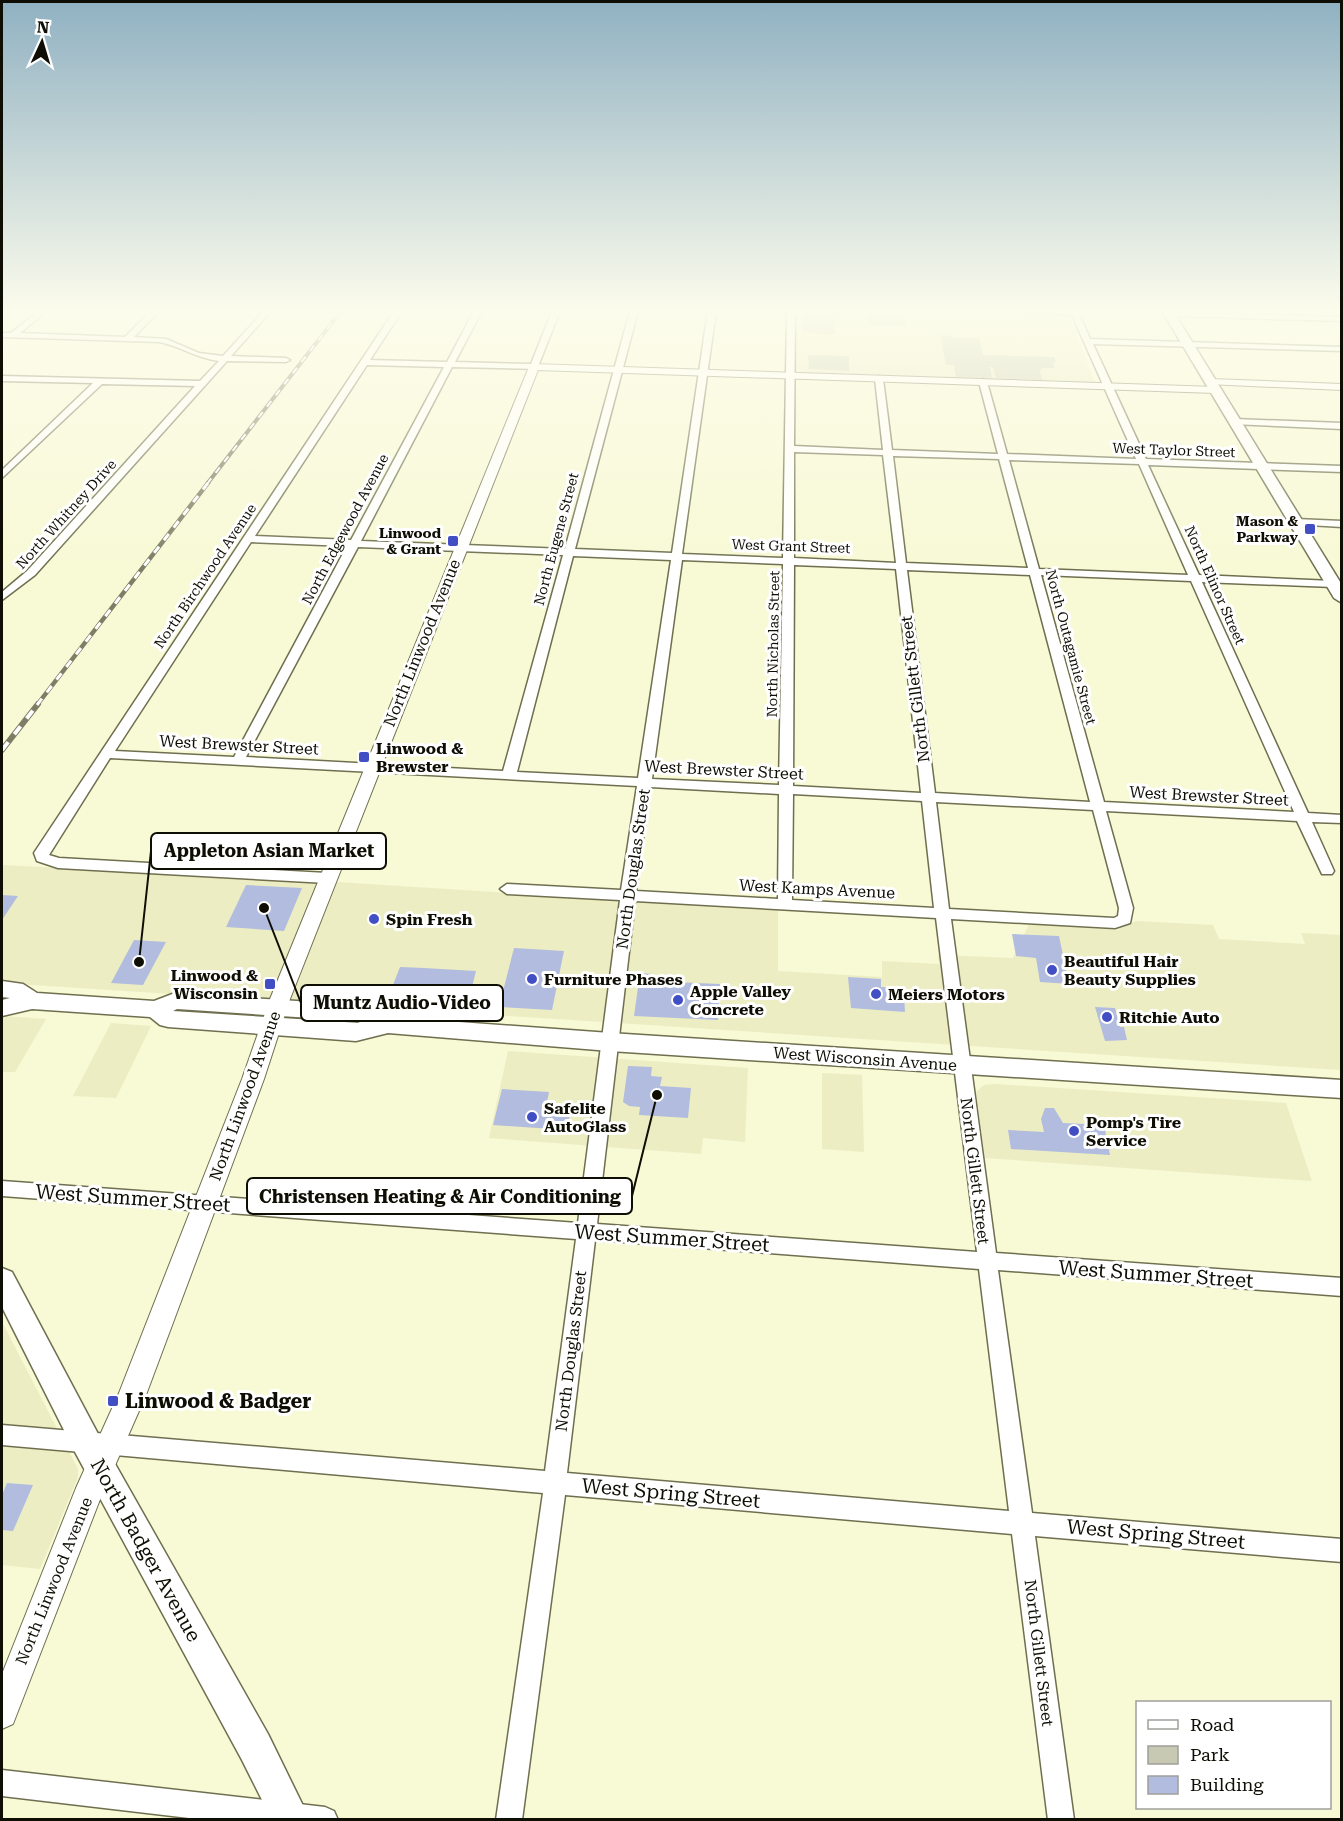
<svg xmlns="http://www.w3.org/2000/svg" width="1343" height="1821" viewBox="0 0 1343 1821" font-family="'Roboto Serif',serif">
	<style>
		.built { fill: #ededc3 }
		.green { fill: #c8c9b2 }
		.building { fill: #b2bcde }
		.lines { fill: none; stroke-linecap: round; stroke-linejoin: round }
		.minor-casing { stroke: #6f6f50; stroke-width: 3 }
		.tertiary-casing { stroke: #6f6f50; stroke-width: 2 }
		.secondary-casing { stroke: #6f6f50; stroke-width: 3 }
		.minor { fill: #fff; fill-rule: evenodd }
		.tertiary { fill: #fff; fill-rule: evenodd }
		.secondary { fill: #fff; fill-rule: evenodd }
		.rail-far2-casing { stroke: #7e7e67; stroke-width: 4 }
		.rail-far1-casing { stroke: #7e7e67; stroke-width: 4.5 }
		.rail-casing { stroke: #7e7e67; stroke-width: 6 }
		.rail-far2 { stroke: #fff; stroke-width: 2; stroke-dasharray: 7; stroke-linecap: butt }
		.rail-far1 { stroke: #fff; stroke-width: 3; stroke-dasharray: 8; stroke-linecap: butt }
		.rail { stroke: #fff; stroke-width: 4; stroke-dasharray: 10; stroke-linecap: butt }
		.poi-dot { fill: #424fc4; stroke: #fff; stroke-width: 2 }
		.labels { text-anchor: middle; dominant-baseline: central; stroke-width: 6; stroke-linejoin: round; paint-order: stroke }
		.far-street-label { font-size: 14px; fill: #0f0e04; stroke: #fff }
		.far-poi-label { font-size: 14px; font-weight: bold; fill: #0f0e04; stroke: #fff; text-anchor: end }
		.street-label { font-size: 16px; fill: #0f0e04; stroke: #fff }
		.poi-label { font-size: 16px; font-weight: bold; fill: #0f0e04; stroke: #fff; text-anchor: start }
		.near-street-label { font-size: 20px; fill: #0f0e04; stroke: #fff }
		.near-poi-label { font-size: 20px; font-weight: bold; fill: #0f0e04; stroke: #fff; text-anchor: start }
		.leader { fill: none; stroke: #0f0e04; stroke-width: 2 }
		.callout-dot { fill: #0f0e04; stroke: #fff; stroke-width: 2 }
		.callout { fill: #fff; stroke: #0f0e04; stroke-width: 2 }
		.callout-label { font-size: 18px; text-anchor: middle; font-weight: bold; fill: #0f0e04 }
	</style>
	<rect width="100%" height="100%" fill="#f8f9d5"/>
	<g class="built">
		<path d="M797,311H932L1068,315L1095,382L795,372Z"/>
		<path d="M2,865L337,882L778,910V971L882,977V961L939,964L938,955L1013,958L1029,924L1117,930L1136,921L1213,925L1219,939L1305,944L1301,933L1341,935V1070L2,983Z"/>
		<path d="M2,1016L46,1019L15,1072H2Z"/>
		<path d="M111,1023L151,1026L116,1098L73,1096Z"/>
		<path d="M508,1051L748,1068L745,1142L703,1138L701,1154L489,1138Z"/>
		<path d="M822,1073L862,1075L864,1152L822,1149Z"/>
		<path d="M996,1084L1286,1103L1312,1181L985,1158L976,1092L984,1085Z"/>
		<path d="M2,1322L78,1469V1477L40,1569L2,1565Z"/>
	</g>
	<g class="green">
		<path d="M803,312H834V329L837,331L831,335L803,332Z"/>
		<path d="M867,312L904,315L906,326L868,325Z"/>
		<path d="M940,335L953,336V338H979L983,355L1054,357L1056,362L1053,363L1054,368H1043L1040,370L1042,380L996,378L993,367H990L992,378L956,377L954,365H946Z"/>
		<path d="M808,355L849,356V371L809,369Z"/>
	</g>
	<g class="building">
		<path d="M246,885L302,888L284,931L226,927Z"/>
		<path d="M2,895L18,896L2,920Z"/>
		<path d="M1012,934L1059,936L1069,984L1040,982L1036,958L1016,956Z"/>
		<path d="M134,940L166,942L143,985L111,983Z"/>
		<path d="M514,948L564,951L552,1010L499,1007Z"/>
		<path d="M400,967L424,968L476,971L470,995L391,990Z"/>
		<path d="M640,973L652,974L651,981L720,984L718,1020L634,1016Z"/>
		<path d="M848,977L881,979V987L901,988V995H904L905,1012L851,1008Z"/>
		<path d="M1095,1007L1115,1008L1120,1027H1124L1127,1040L1105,1041Z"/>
		<path d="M628,1066L652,1067L651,1076L662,1077L660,1086L691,1088L688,1118L639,1115L640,1107L629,1106L623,1102Z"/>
		<path d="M502,1089L549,1092L546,1107L571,1109L567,1130L493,1125Z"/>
		<path d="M1045,1108H1054L1063,1123L1104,1125L1110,1155L1011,1149L1008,1130L1044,1132L1041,1119Z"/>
		<path d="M7,1483L33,1485L13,1531L2,1530V1495Z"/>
	</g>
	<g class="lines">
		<defs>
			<g id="minor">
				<path d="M39,311H47L20,333L125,337L151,311H159L134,337L166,339L199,353L223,356L264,311H271L231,356L286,358L290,360L286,362L227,361L35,575L2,600V592L27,571L195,386L102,384L2,478V470L93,383L2,381V376L200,381L219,361C195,358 181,346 159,342L2,337V333H11Z"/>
				<path d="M394,311H402L370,360L447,362L474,311H482L455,362L531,364L552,311H560L537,369L452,367L361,541L565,549L630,311H638L575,549L672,553L708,311H716L682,554L783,558L787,311H795L794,446L883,450L875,379L879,376L883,379L892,450L998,454L979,382L983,379L987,382L1007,454L1136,459L1072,315L1005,311H1078L1090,339L1342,347V351L1093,344L1146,459L1342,466V472L1148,465L1199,575L1333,581L1338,584L1333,587L1202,582L1308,813L1342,815V823L1312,822L1334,871L1332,874H1322L1297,821L1106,811L1133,908L1130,923L1115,928L951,919L996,1253L1342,1278V1296L998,1270L1032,1513L1342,1539V1562L1035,1536L1074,1820H1048L1012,1534L565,1495L522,1820H496L543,1493L2,1445V1425L545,1471L576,1239L2,1196V1181L578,1223L620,900L507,894L500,889L507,884L621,890L637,786L110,758L49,855L59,858L327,873L334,878L327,883L58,868L37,861L34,853ZM367,365L444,367L351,540L255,536ZM794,452L883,455L896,563L794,558ZM893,456L999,459L1028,568L906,563ZM1009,460L1139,464L1188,575L1039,569ZM251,542L347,546L234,757L115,751ZM358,547L563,555L503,771L246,757ZM573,556L671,560L638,778L517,772ZM682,560L783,564L779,785L652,779ZM794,565L896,569L921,793L793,786ZM907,570L1030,575L1090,802L935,793ZM1041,575L1191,581L1294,812L1104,802ZM650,787L779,794L778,899L636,891ZM793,794L922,801L934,908L792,900ZM936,802L1093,810L1119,908L1118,916L1114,918L949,909ZM635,901L936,918L977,1252L597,1224ZM595,1240L979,1269L1009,1511L567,1473Z"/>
				<path d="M1166,312L1342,317V321L1169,316H1166Z"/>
				<path d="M1235,419L1342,423V429L1232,424L1231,422Z"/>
				<path d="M1296,519L1342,521V527L1292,524L1291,522Z"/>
				<path d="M2,1770L325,1807L334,1811L338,1820H206L2,1796Z"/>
			</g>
			<g id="tertiary">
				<path d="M534,364L1216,387L1222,390L1216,393L538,370L290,999L264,1079L146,1395L99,1502L13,1724L2,1729V1674L76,1488L119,1393L242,1079L270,999L529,367Z"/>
				<path d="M1211,379L1342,384V390L1207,384V380Z"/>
			</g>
			<g id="secondary">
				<path d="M1162,311H1173L1342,585V603L1334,598Z"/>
				<path d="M2,981L23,984L37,993L154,1001L175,993L359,1005L391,1017L610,1033L1342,1080V1098L610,1051L388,1033L356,1041L168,1027L160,1025L150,1017L32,1009L2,1016V1000L10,998L2,997ZM177,1009L356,1021L360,1023L173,1011Z"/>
				<path d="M2,1268L12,1272L97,1432L268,1734L310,1820H272L242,1760L75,1452L2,1307Z"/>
			</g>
		</defs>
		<use href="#minor" class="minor-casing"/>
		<use href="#tertiary" class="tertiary-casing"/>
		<use href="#secondary" class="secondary-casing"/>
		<use href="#minor" class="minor"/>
		<use href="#tertiary" class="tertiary"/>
		<use href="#secondary" class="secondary"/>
		<defs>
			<path id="rail-far2" d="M207,484L341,311"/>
			<path id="rail-far1" d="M37,705L208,483"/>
			<path id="rail" d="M2,750L38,704"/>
		</defs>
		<use href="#rail-far2" class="rail-far2-casing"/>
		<use href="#rail-far1" class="rail-far1-casing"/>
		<use href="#rail" class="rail-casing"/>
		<use href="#rail-far2" class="rail-far2"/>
		<use href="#rail-far1" class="rail-far1"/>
		<use href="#rail" class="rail"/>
	</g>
	<linearGradient id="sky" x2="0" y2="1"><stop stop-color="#90b1c2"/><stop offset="0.55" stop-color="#fcfcec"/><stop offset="1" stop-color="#fcfcec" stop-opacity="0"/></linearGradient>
	<rect width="1343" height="566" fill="url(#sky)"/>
	<g class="poi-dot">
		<rect x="1304" y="523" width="12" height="12" rx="3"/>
		<rect x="447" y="535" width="12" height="12" rx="3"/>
		<rect x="358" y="751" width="12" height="12" rx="3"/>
		<circle cx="374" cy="919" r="6"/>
		<circle cx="1052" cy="970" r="6"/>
		<circle cx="532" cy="979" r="6"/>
		<rect x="264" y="978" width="12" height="12" rx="3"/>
		<circle cx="876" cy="994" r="6"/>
		<circle cx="678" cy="1000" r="6"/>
		<circle cx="1107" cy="1017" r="6"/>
		<circle cx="532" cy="1117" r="6"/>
		<circle cx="1074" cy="1131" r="6"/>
		<rect x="107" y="1395" width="12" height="12" rx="3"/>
	</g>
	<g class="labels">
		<g class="far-street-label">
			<text transform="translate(1174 450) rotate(2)">West Taylor Street</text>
			<text transform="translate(66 514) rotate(-48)">North Whitney Drive</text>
			<text transform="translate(345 529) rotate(-62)">North Edgewood Avenue</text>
			<text transform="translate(556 539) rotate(-75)">North Eugene Street</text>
			<text transform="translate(791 546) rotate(2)">West Grant Street</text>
			<text transform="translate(205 576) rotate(-56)">North Birchwood Avenue</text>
			<text transform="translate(1215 585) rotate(66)">North Elinor Street</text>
			<text transform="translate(773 644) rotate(-89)">North Nicholas Street</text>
			<text transform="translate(1071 647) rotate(75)">North Outagamie Street</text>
		</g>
		<g class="far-poi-label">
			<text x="1298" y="521">Mason &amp;<tspan x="1298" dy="16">Parkway</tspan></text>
			<text x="441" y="533">Linwood<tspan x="441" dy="16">&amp; Grant</tspan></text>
		</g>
		<g class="street-label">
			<text transform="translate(422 643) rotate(-68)">North Linwood Avenue</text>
			<text transform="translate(915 689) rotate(-97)">North Gillett Street</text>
			<text transform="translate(239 745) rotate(3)">West Brewster Street</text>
			<text transform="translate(724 770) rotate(3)">West Brewster Street</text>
			<text transform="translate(1209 796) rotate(3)">West Brewster Street</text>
			<text transform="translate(633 869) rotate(-82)">North Douglas Street</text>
			<text transform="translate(817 889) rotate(3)">West Kamps Avenue</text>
			<text transform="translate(865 1059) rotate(4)">West Wisconsin Avenue</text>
			<text transform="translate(245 1096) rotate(-70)">North Linwood Avenue</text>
			<text transform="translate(975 1171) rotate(83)">North Gillett Street</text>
			<text transform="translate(571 1351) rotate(-83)">North Douglas Street</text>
			<text transform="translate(54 1581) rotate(-68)">North Linwood Avenue</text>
			<text transform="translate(1039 1653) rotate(83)">North Gillett Street</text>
		</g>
		<g class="poi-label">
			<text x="376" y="748">Linwood &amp;<tspan x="376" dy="18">Brewster</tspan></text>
			<text x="386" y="919">Spin Fresh</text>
			<text x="1064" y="961">Beautiful Hair<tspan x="1064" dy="18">Beauty Supplies</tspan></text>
			<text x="258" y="975" text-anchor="end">Linwood &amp;<tspan x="258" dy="18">Wisconsin</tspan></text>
			<text x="544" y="979">Furniture Phases</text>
			<text x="690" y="991">Apple Valley<tspan x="690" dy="18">Concrete</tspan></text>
			<text x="888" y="994">Meiers Motors</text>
			<text x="1119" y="1017">Ritchie Auto</text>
			<text x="544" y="1108">Safelite<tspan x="544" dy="18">AutoGlass</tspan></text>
			<text x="1086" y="1122">Pomp's Tire<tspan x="1086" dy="18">Service</tspan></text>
		</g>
		<g class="near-street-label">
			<text transform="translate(133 1198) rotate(4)">West Summer Street</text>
			<text transform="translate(672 1238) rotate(4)">West Summer Street</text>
			<text transform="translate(1156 1274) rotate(4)">West Summer Street</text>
			<text transform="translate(671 1493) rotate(5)">West Spring Street</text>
			<text transform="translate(1156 1534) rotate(5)">West Spring Street</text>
			<text transform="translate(146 1550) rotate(61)">North Badger Avenue</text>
		</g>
		<g class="near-poi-label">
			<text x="125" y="1401">Linwood &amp; Badger</text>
		</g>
	</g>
	<path class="leader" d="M139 962L151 851M264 908L301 1003M657 1095L632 1196"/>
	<g class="callout-dot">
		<circle cx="139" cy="962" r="6"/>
		<circle cx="264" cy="908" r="6"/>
		<circle cx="657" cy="1095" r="6"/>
	</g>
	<g class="callout">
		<rect x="151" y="833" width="235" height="36" rx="6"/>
		<rect x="301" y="985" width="202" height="36" rx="6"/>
		<rect x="247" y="1178" width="385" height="36" rx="6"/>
	</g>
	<g class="callout-label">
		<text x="269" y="857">Appleton Asian Market</text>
		<text x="402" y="1009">Muntz Audio-Video</text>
		<text x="440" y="1203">Christensen Heating &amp; Air Conditioning</text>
	</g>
	<rect width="1343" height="1821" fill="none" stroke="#0f0e04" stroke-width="6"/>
	<rect x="1136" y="1701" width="195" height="108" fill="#ffffff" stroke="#9f9f9b" stroke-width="1.5"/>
	<rect x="1148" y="1720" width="30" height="9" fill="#ffffff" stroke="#9f9f9b" stroke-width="1.5"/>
	<text x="1190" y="1731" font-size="18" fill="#0f0e04">Road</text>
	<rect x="1148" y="1746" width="30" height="18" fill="#c8c9b2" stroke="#9f9f9b" stroke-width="1.5"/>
	<text x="1190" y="1761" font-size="18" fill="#0f0e04">Park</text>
	<rect x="1148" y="1776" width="30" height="18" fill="#b2bcde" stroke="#9f9f9b" stroke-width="1.5"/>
	<text x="1190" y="1791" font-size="18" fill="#0f0e04">Building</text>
	<g transform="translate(42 42) rotate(4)" stroke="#ffffff" stroke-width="4.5" paint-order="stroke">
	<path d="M0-4.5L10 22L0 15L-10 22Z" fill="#0f0e04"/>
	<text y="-9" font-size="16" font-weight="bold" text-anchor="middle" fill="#0f0e04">N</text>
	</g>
</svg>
